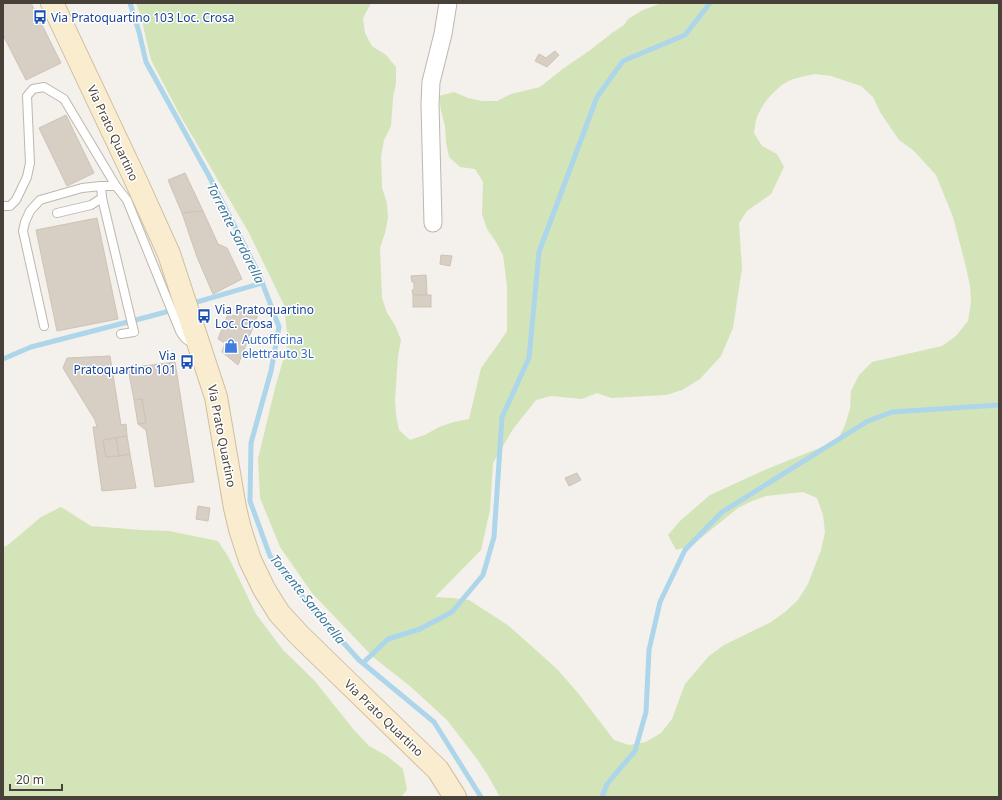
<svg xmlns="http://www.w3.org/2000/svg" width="1002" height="800" viewBox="0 0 1002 800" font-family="'Noto Sans',sans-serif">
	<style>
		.green { fill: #d3e4b8; fill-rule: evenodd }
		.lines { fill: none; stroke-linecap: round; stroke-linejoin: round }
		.stream { stroke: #add6ea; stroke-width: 5 }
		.building { fill: #d7cec4; stroke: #cec3b5 }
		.lane-casing { stroke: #beb7ae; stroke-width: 10 }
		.street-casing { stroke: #beb7ae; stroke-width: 19 }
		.secondary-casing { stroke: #cfbf9f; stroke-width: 24 }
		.lane { stroke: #fff; stroke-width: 8 }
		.street { stroke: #fff; stroke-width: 17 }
		.secondary { stroke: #faeccf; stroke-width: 22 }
		.labels { text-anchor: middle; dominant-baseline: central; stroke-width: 3; stroke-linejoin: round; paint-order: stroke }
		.transit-label { font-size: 12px; fill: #164399; stroke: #fff; text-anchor: start }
		.street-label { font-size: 12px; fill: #474139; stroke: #fff }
		.shop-label { font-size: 12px; fill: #366cbe; stroke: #fff; text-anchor: start }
		.water-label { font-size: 13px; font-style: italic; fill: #38789b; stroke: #fff }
	</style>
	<rect width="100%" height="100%" fill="#f4f0eb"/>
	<g class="green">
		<path d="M136,3H371L363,18L365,33L372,46L386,55L396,67V83L393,98L391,126L384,140L381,156L382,188L387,203L388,218L385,233L380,248L382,298L387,313L395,325L401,340L398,356L395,400L396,415L399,430L410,440L425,435L439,427L454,422L469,419L481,368L499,343L507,331V286L503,255L496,242L487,229L482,214L483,182L475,169L460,167L449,157L446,142L445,126L441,111L439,96L454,92L468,98L482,101H497L511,94L540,87L564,68L589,51L612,33L624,25L628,19L643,10L662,3H999V797H500L487,774L477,759L447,720L411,687L373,657L312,593L280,547L260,498L258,459L275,388L288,343L284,305L249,233L180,115L151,60L141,17ZM815,74L831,76L861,86L873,97L880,112L899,140L913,150L936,175L953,217L966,267L970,286L971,303L968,321L956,336L942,346L872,362L859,375L851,391L850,409L845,425L837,441L767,469L710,495L680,521L668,535L676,550L691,546L738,508L752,501L766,496L803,492L817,498L823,515L825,532L821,550L808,584L798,600L785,612L771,622L724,645L709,656L685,684L672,719L661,733L646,742L629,745L614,740L578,693L557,669L509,626L469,600L452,598L435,597L481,550L490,510L493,463L513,429L536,400L551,396L582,399L597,393L611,398L666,395L682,390L700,379L721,356L733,328L742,268L739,223L747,211L771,194L784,167L777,154L762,146L754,133C755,128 755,122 757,117C762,104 773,91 785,83C793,78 805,76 815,74Z"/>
		<path d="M61,507L91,526L141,530L169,531L218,541L229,558L256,614L283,650L314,680L354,730L369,746L387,756L403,769L407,790L401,797H3V547L8,545L41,517Z"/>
	</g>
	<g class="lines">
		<g class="stream">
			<path d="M130,3L139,32L146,62L209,176L259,274L279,327L271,371L251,443L250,501L270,556L306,601L359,660L434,722L481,797"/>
			<path d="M190,304L262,283"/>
			<path d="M3,359L31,347L151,316L173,310"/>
			<path d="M363,663L388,639L420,629L452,612L483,575L494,537L502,417L529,358L539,252L597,97L623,61L685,35L710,3"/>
			<path d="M602,797L607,784L635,751L646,712L649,650L660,602L685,550L722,512L868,421L892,412L999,405"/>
		</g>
	</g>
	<g class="building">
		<path d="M3,3H31L61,63L26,80L3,35Z"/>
		<path d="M555,51L559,55L547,67L535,61L539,54L546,58Z"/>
		<path d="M66,115L94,173L67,186L39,128Z"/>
		<path d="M185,173L203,211L182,213L168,180Z"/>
		<path d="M203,211L218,244L227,248L242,279L213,294L197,257L182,213Z"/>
		<path d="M97,218L118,319L57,331L36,230Z"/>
		<path d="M441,255L452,256L450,266L440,264Z"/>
		<path d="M426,275L427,295H413L412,290H414V282H412L411,276Z"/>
		<rect x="413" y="295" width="18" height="12"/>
		<path d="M240,307L259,312L238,365L222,352L225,343L218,339L228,314L236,316Z"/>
		<path d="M110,356L121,425L126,424L127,436L103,440L106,457L130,454L136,488L102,491L93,427H97L95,420L63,368L67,358Z"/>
		<path d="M175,362L194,482L155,487L146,430L138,424L146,423L142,399L134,400L128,368Z"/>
		<path d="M142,399L146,423L138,424L134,400Z"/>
		<path d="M127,436L130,454L119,456L116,438Z"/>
		<path d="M116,438L119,456L106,457L103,440Z"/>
		<path d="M577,473L581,480L569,486L565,478Z"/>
		<path d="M198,506L210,508L208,521L196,519Z"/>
	</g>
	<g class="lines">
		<defs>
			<g id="lane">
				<path d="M101,186L102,198L134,332L121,334"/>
				<path d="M3,206H10L16,200L27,177L30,163L27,96L33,89L44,87L64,99L116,186"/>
				<path d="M57,213L91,205L102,198"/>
				<path d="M44,326L23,231L25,222L30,211L40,200L82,188L101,186H116L127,200L180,331C184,338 187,342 195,342"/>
			</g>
			<path id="street" d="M433,223L430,104L431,82L443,34L448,3"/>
			<path id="secondary" d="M52,3L137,183L169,254L216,397L235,508L240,529L250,560L264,589L279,613L299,635L438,770L455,797"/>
		</defs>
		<use href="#lane" class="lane-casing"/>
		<use href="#street" class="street-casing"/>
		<use href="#secondary" class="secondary-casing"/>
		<use href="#lane" class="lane"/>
		<use href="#street" class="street"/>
		<use href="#secondary" class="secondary"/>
	</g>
	<defs>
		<symbol id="bus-bare" viewBox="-9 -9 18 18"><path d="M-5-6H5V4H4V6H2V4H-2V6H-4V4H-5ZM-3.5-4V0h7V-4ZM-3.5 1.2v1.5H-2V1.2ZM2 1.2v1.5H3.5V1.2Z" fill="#1a4fb4" stroke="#fff" stroke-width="2.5" paint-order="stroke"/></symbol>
		<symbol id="shop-bare" viewBox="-9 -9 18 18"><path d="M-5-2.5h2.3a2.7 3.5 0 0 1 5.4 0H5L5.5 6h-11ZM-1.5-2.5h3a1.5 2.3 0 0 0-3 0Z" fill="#3f7fe0" stroke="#fff" stroke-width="2.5" paint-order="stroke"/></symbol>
	</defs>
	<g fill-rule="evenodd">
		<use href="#bus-bare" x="30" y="7" width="20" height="20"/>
		<use href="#bus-bare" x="194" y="306" width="20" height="20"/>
		<use href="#shop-bare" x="221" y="336" width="20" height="20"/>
		<use href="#bus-bare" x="177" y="352" width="20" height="20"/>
	</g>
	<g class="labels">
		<g class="transit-label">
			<text x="51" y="17">Via Pratoquartino 103 Loc. Crosa</text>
			<text x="215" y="309">Via Pratoquartino<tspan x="215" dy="14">Loc. Crosa</tspan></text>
			<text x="176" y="355" text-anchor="end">Via<tspan x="176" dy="14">Pratoquartino 101</tspan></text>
		</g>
		<g class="street-label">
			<text transform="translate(113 133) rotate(65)">Via Prato Quartino</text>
			<text transform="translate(222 436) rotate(79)">Via Prato Quartino</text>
			<text transform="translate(384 718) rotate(44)">Via Prato Quartino</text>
		</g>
		<g class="shop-label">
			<text x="242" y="339">Autofficina<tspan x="242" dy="14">elettrauto 3L</tspan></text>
		</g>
		<g class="water-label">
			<text transform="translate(236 233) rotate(63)">Torrente Sardorella</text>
			<text transform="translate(308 599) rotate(51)">Torrente Sardorella</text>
		</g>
	</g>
	<rect width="1002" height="800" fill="none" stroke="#474139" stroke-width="8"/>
	<path d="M10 784v6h52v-6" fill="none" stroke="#474139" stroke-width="2"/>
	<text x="16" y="784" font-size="12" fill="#474139" stroke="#ffffff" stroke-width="3" paint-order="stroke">20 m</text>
</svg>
